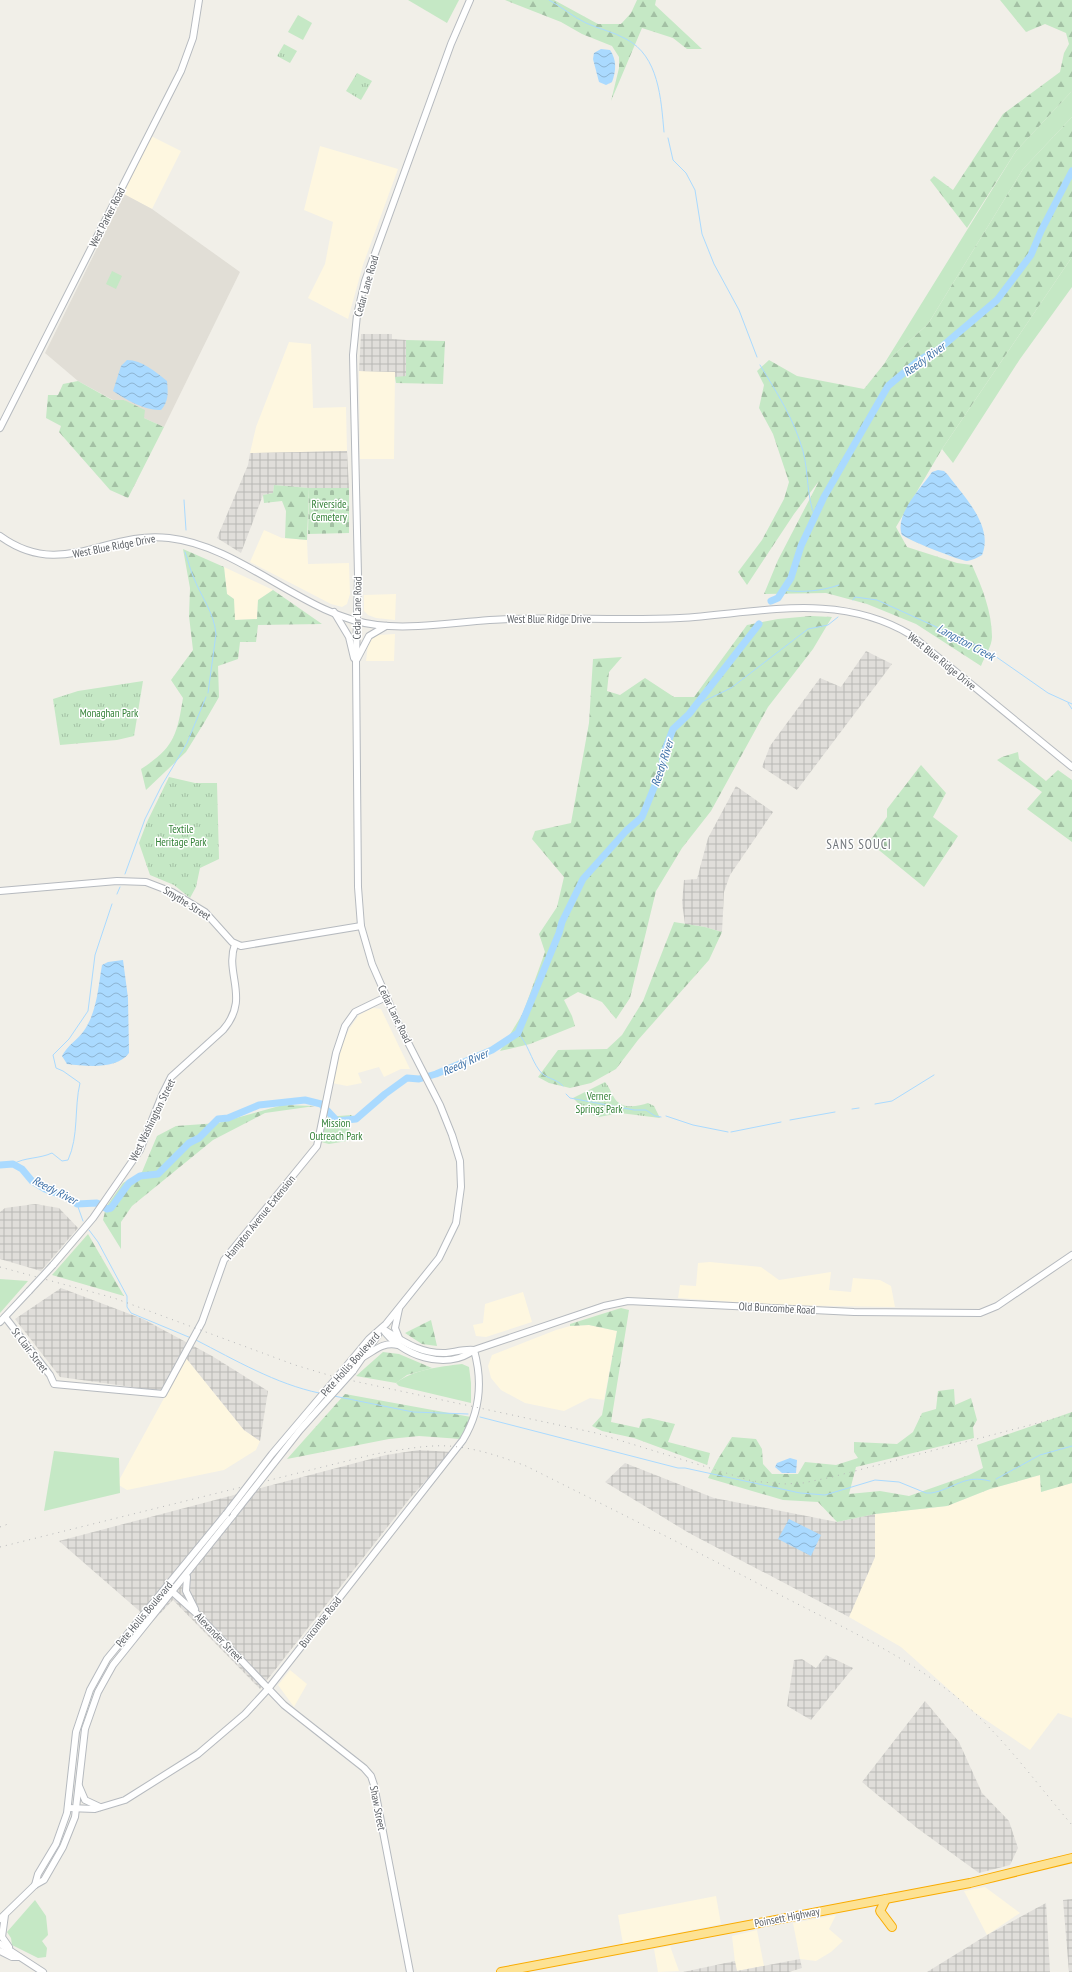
<svg xmlns="http://www.w3.org/2000/svg" width="1072" height="1972" viewBox="0 0 1072 1972" font-family="'PT Sans Narrow',sans-serif">
	<style>
		.commercial { fill: #fef7e0 }
		.industrial { fill: url(#industrial-grid) }
		.education { fill: #e1ded6 }
		.green { fill: #c5e8c5 }
		.forest { fill: url(#forest-firs) }
		.cemetery { fill: url(#cemetery-stones) }
		.park { fill: url(#park-tufts) }
		.water { fill: url(#water-waves) }
		.lines { fill: none; stroke-linecap: round; stroke-linejoin: round }
		.stream { stroke: #aadaff; stroke-width: 1 }
		.river { stroke: #aadaff; stroke-width: 7 }
		.secondary-casing { stroke: #b6babf; stroke-width: 8 }
		.highway-casing { stroke: #f9ab00; stroke-width: 10 }
		.secondary { stroke: #fff; stroke-width: 6 }
		.highway { stroke: #fde293; stroke-width: 8 }
		.rail { stroke: #b6b7b8; stroke-width: 1; stroke-dasharray: 1 5; stroke-linecap: butt }
		.secondary-bridge-casing { stroke: #b6babf; stroke-width: 8; stroke-linecap: butt }
		.secondary-bridge { stroke: #fff; stroke-width: 6 }
		.labels { text-anchor: middle; dominant-baseline: central; stroke-width: 3; stroke-linejoin: round; paint-order: stroke }
		.street-label { font-size: 11px; fill: #5f6368; stroke: #fff }
		.park-label { font-size: 11px; fill: #348238; stroke: #fff }
		.water-label { font-size: 12px; font-style: italic; fill: #4174aa; stroke: #fff }
		.quarter-label { font-size: 13px; letter-spacing: 1px; fill: #70757a; stroke: #fff }
	</style>
	<defs>
		<pattern id="industrial-grid" width="8" height="8" patternUnits="userSpaceOnUse"><rect width="8" height="8" fill="#e0deda"/><path d="M0 4h8M4 0v8" fill="none" stroke="#b9b8b5"/></pattern>
		<pattern id="forest-firs" width="22" height="20" patternUnits="userSpaceOnUse"><rect width="22" height="20" fill="#c5e8c5"/><path d="M5 1l3.5 6h-7zM16 11l3.5 6h-7z" fill="#a3c0a4"/></pattern>
		<pattern id="cemetery-stones" width="16" height="16" patternUnits="userSpaceOnUse"><rect width="16" height="16" fill="#c5e8c5"/><path d="M2 7V4a2 2 0 0 1 4 0v3zM10 15v-3a2 2 0 0 1 4 0v3z" fill="#a3c0a4"/></pattern>
		<pattern id="park-tufts" width="24" height="20" patternUnits="userSpaceOnUse"><rect width="24" height="20" fill="#c5e8c5"/><path d="M3 7l-1-3M5 7V3M7 7l1-3M15 17l-1-3M17 17v-4M19 17l1-3" fill="none" stroke="#a3c0a4"/></pattern>
		<pattern id="water-waves" width="16" height="10" patternUnits="userSpaceOnUse"><rect width="16" height="10" fill="#aadaff"/><path d="M0 5q4-4 8 0t8 0" fill="none" stroke="#8eb4d2"/></pattern>
	</defs>
	<rect width="100%" height="100%" fill="#f1efe8"/>
	<g class="commercial">
		<path d="M151,136L181,151L152,209L123,194Z"/>
		<path d="M320,146L398,169L363,265L348,319L308,298L325,264L333,222L304,210Z"/>
		<path d="M289,342L311,344L313,408L346,407L347,451L250,453L256,427Z"/>
		<path d="M359,371L395,372L394,459H360Z"/>
		<path d="M264,530L282,538L307,540L308,564L349,563L350,594L347,604L342,607L331,604L250,562Z"/>
		<path d="M224,567L273,590L258,600L257,619L234,620V599L227,594Z"/>
		<path d="M396,594L395,620L376,618L368,615L364,611V595Z"/>
		<path d="M395,634L394,661H366L368,645L372,638L378,635Z"/>
		<path d="M373,1008L381,1009L410,1069H401L384,1077L379,1067L358,1073L362,1083L347,1086L332,1083L341,1047L349,1029L359,1015Z"/>
		<path d="M710,1262L761,1267L779,1280L831,1272L829,1290L851,1292L853,1278L880,1280L891,1286L895,1307L777,1305L678,1298L680,1285L696,1286L698,1263Z"/>
		<path d="M523,1292L532,1322L486,1337L476,1336L473,1325L483,1323L485,1304Z"/>
		<path d="M589,1325L617,1331L604,1400L590,1398L564,1411L525,1403L501,1390L491,1378L488,1366L492,1355L556,1330L570,1326Z"/>
		<path d="M186,1358L244,1430L260,1441L256,1450L224,1470L127,1490L117,1484Z"/>
		<path d="M1040,1475L1041,1492L1072,1483V1718L1058,1713L1030,1750L974,1712L901,1647L849,1617L875,1557V1514L947,1506L990,1489Z"/>
		<path d="M290,1670L307,1684L294,1707L278,1685Z"/>
		<path d="M985,1887L1020,1913L987,1935L964,1891Z"/>
		<path d="M716,1896L721,1924L623,1944L618,1915Z"/>
		<path d="M836,1915L829,1929L843,1941L831,1952L816,1961L800,1959L793,1923Z"/>
		<path d="M757,1930L764,1966L736,1971L732,1936Z"/>
		<path d="M670,1946L679,1971L658,1972L654,1949Z"/>
	</g>
	<g class="industrial">
		<path d="M361,334H392V339L406,340V377H395V372L359,371Z"/>
		<path d="M347,451L349,488H309L274,485L273,493L263,495L241,553L217,538L248,465L250,453Z"/>
		<path d="M866,651L892,664L797,790L762,767L770,746L820,678L841,687Z"/>
		<path d="M736,786L773,812L730,875L724,892L722,932L705,927L685,924L682,903L684,880L697,879L708,838Z"/>
		<path d="M35,1204L59,1208L78,1228L41,1271L0,1259V1212L5,1208Z"/>
		<path d="M61,1288L143,1319L212,1356L268,1391L260,1441L244,1430L182,1353L161,1391L60,1377L15,1319Z"/>
		<path d="M419,1450L452,1452L411,1497L260,1689L173,1600L152,1622L59,1541L386,1455Z"/>
		<path d="M625,1463L714,1498L837,1522L875,1514V1557L849,1617L689,1533L605,1482Z"/>
		<path d="M826,1655L853,1668L811,1720L787,1706L794,1660L802,1659L816,1668Z"/>
		<path d="M925,1701L959,1742L982,1793L1009,1821L1018,1848L1010,1865L979,1873L917,1828L862,1782Z"/>
		<path d="M1072,1899V1972H1069L1063,1900Z"/>
		<path d="M1046,1903L1050,1972H927L987,1935Z"/>
		<path d="M800,1959L802,1968L789,1972H683L735,1961L737,1971Z"/>
	</g>
	<path class="education" d="M124,194L152,209L240,272L164,427L144,418L124,400H113L78,381L45,353Z"/>
	<g class="green">
		<path d="M408,0H459L447,23Z"/>
		<path d="M298,15L312,23L303,40L288,32Z"/>
		<path d="M1072,91V117L1023,169L928,324L884,364L1016,151Z"/>
		<path d="M1072,257V287L1020,359L953,463L942,449Z"/>
		<path d="M112,271L122,276L116,289L106,284Z"/>
		<path d="M0,1279L28,1281L0,1313Z"/>
		<path d="M462,1364L469,1367L471,1383V1403L399,1386L396,1383C415,1369 438,1367 462,1364Z"/>
		<path d="M54,1451L119,1458L120,1493L44,1511Z"/>
		<path d="M35,1900L46,1916L48,1935L42,1941L47,1948L46,1957L38,1958L12,1945L11,1938L7,1932Z"/>
	</g>
	<g class="forest">
		<path d="M505,0H554L598,24H621L631,13L637,0H656L655,5L702,49H687L673,38L642,28L611,101L619,68V57L612,46L582,34L561,22Z"/>
		<path d="M1000,0H1072V91L1016,151L967,228L930,180L934,176L953,190L1003,114L1060,72L1064,53L1069,44L1066,33L1045,24L1026,32Z"/>
		<path d="M1072,117V257L942,449L896,527L907,547L957,563L972,565C982,587 992,612 992,637C992,646 984,658 981,666L916,624L867,604L826,593L764,594L778,560L819,481L794,514L747,585L738,572L762,540L784,499L789,482L773,434L759,408L764,385L757,371L769,360L797,376L864,389L884,364L928,324L1023,169Z"/>
		<path d="M406,340L445,341L443,384L396,383L395,377L406,376Z"/>
		<path d="M78,381L112,400H124L145,410L144,418L164,427L128,498L110,490L59,432L61,426L46,418L48,395H58L63,384Z"/>
		<path d="M274,485L309,488L307,540L285,538L286,511L282,501L264,503L263,495L273,493Z"/>
		<path d="M183,549L224,567L227,594L234,599L235,620L257,619L258,600L273,590L322,624L258,625L256,642H240L238,659L218,666L219,697L204,723L186,752L146,790L141,769C174,748 177,735 183,698L171,680L193,650L189,616L190,588Z"/>
		<path d="M811,616L832,617L813,649L768,707L711,811L682,848L656,891L630,998L616,1019L602,1002L578,992L564,1000L572,1016L575,1026L530,1044L500,1051L523,1013L545,952L539,934L557,907L564,877L532,839L535,831L571,823L589,723L593,659L622,657L609,672L607,691L620,695L645,678L674,697H694L747,625L778,619Z"/>
		<path d="M1018,752L1019,759L1046,781L1058,770L1072,780V842L1027,809L1042,792L997,760L1002,757Z"/>
		<path d="M921,765L946,793L933,817L958,836L924,887L869,842L887,817V809Z"/>
		<path d="M674,922L705,927L722,932L709,960L638,1040L616,1069L591,1083L570,1088L549,1083L538,1077L558,1050L607,1049L622,1035L643,1001Z"/>
		<path d="M283,1105L315,1106L265,1113L213,1140L132,1206L121,1222V1249L103,1220L106,1207L123,1183L142,1172L157,1136L176,1126L218,1123Z"/>
		<path d="M88,1234L124,1296L52,1275Z"/>
		<path d="M621,1308L629,1310L611,1422L639,1428L642,1419L649,1418L675,1424L668,1442L710,1453L707,1465L634,1438L602,1431L592,1426L602,1415L617,1331L589,1325L570,1326V1324Z"/>
		<path d="M431,1320L437,1346L422,1344L405,1333Z"/>
		<path d="M383,1352L399,1354L432,1368L407,1375L396,1383L356,1376Z"/>
		<path d="M954,1389L955,1405L971,1398L977,1420L973,1427L974,1438L856,1467L849,1494L880,1491L909,1496L969,1475L983,1468L977,1445L1072,1412V1483L1041,1492L1040,1475L990,1489L947,1506L875,1514L837,1522L818,1502L783,1500L708,1478L718,1459L732,1437L756,1439L762,1449L763,1464L772,1474H798L805,1462L836,1465L858,1458L854,1452V1442L897,1444L913,1432L922,1413L936,1409L938,1391Z"/>
		<path d="M345,1394L471,1417L461,1439L419,1436L389,1439L287,1459Z"/>
	</g>
	<path class="cemetery" d="M309,488H349V533L308,534Z"/>
	<g class="park">
		<path d="M284,44L297,51L290,63L277,56Z"/>
		<path d="M357,73L372,81L361,100L346,91Z"/>
		<path d="M143,681L134,736L117,740L60,745L53,699L78,691Z"/>
		<path d="M169,777L195,783H217L219,859L200,868L196,887L190,898L174,885L150,875L139,843L147,822Z"/>
		<path d="M605,1082C610,1088 611,1093 615,1099C623,1110 638,1106 648,1103L654,1106L660,1118L620,1113L599,1117L589,1114L573,1098Z"/>
		<path d="M352,1115L347,1141L329,1144L321,1142L325,1117Z"/>
	</g>
	<g class="water">
		<path d="M601,49L610,50C617,60 616,71 612,82L606,85L599,82L593,59L594,53Z"/>
		<path d="M127,360C142,360 156,372 167,381C168,393 169,401 161,410C146,411 126,400 113,391L121,366Z"/>
		<path d="M938,470L944,471L948,475C964,497 994,526 982,555C977,558 973,560 967,561C961,561 908,540 902,535C894,515 921,488 932,472Z"/>
		<path d="M123,960L128,998L129,1053C117,1070 86,1066 67,1064L62,1056C67,1046 77,1040 83,1032C97,1013 98,988 102,965L108,962Z"/>
		<path d="M790,1458L797,1460L796,1473H782L775,1467L777,1463Z"/>
		<path d="M789,1519L821,1535L811,1556L778,1539Z"/>
	</g>
	<g class="lines">
		<g class="stream">
			<path d="M549,0C562,7 573,17 586,23C599,29 614,32 626,39C659,56 661,99 664,132"/>
			<path d="M668,138L673,160L686,173L695,190L702,234L714,264L739,310L757,357"/>
			<path d="M760,365C777,393 794,419 803,451C809,474 806,495 815,517"/>
			<path d="M184,500L186,530"/>
			<path d="M185,552C188,560 190,569 193,576C201,597 214,612 216,634L208,693"/>
			<path d="M783,590C801,593 822,591 839,585"/>
			<path d="M853,600L855,597L877,600L985,649L1048,693L1072,704"/>
			<path d="M1068,703L1072,709"/>
			<path d="M696,705L731,688L808,629L828,625L838,617"/>
			<path d="M125,874L145,819L162,785L187,743L206,697"/>
			<path d="M117,894L120,887"/>
			<path d="M518,1033C528,1044 531,1059 539,1070C545,1079 556,1078 563,1086"/>
			<path d="M566,1094L570,1098L634,1110H646L655,1116L661,1117"/>
			<path d="M875,1104L892,1101L934,1075"/>
			<path d="M852,1109L859,1108"/>
			<path d="M666,1116L693,1125L728,1132"/>
			<path d="M790,1120L835,1112"/>
			<path d="M731,1132L781,1122"/>
			<path d="M13,1164C25,1157 39,1159 52,1153L62,1161L68,1160C79,1136 74,1108 80,1083L63,1071L56,1068L53,1055L69,1039L88,1011L95,955L112,904"/>
			<path d="M77,1204L83,1221"/>
			<path d="M89,1230L98,1242L127,1296V1307L131,1313L191,1338"/>
			<path d="M196,1340C235,1360 276,1384 319,1393"/>
			<path d="M334,1396L413,1412L468,1414"/>
			<path d="M480,1417L678,1468H685L800,1493L825,1495L875,1480L899,1482L926,1493H931C955,1489 963,1474 990,1481"/>
			<path d="M996,1479L1040,1455L1072,1446"/>
		</g>
		<g class="river">
			<path d="M771,601L778,598L791,578L801,546L824,497L888,386L919,360L939,349L997,300L1031,255L1041,231L1072,171"/>
			<path d="M0,1165L13,1164L22,1169L32,1181L45,1189L69,1198L77,1204L97,1203L107,1209L111,1208L129,1183L140,1176L158,1174L189,1143L199,1138L218,1119L228,1118L259,1105L305,1100L321,1104L337,1121L356,1119L385,1094L407,1078L419,1079L436,1074L492,1050L518,1033L559,933L562,922L583,879L626,831L642,817L662,768L663,755L673,729L689,714L759,624"/>
		</g>
		<defs>
			<g id="secondary">
				<path d="M0,428L181,71L193,38L199,0"/>
				<path d="M0,536C62,581 106,530 169,538C242,546 305,617 377,625C418,630 468,620 509,619C566,617 623,621 680,618C760,613 838,591 911,635L1072,767"/>
				<path d="M334,612L349,637L354,658"/>
				<path d="M357,659L369,636L386,626"/>
				<path d="M0,891L117,881L146,882L172,892L205,912L232,942L241,946L361,926"/>
				<path d="M53,1265L93,1218L140,1150L162,1095L171,1077L223,1030C251,998 224,974 235,944"/>
				<path d="M399,1309L395,1328L399,1338"/>
				<path d="M5,1317L50,1375L54,1384L163,1394L202,1322L224,1260L317,1146L336,1053L345,1026L355,1012L386,997"/>
				<path d="M0,1322L29,1291"/>
				<path d="M382,1328C400,1355 446,1372 474,1350L604,1306L628,1301L854,1312L980,1313L997,1306L1072,1255"/>
				<path d="M383,1329C404,1342 420,1354 446,1353C455,1352 464,1349 474,1350"/>
				<path d="M363,1357C376,1350 382,1342 398,1345"/>
				<path d="M344,1369L369,1339L386,1324L439,1258L456,1223L461,1187L460,1161L452,1135L440,1105L397,1021L372,964L361,926L358,887L356,661L358,575L353,355L357,315L365,281L451,44L470,0"/>
				<path d="M353,1371L378,1335"/>
				<path d="M187,1577L186,1591L195,1609"/>
				<path d="M167,1587L197,1614L284,1705L364,1768L371,1776L374,1785L410,1972"/>
				<path d="M79,1786L85,1800L100,1807"/>
				<path d="M68,1808L95,1809L125,1800L198,1754L245,1714L268,1689L463,1440C480,1412 483,1382 474,1350"/>
				<path d="M35,1885L38,1874L56,1844L67,1813L76,1732L90,1690L107,1659L226,1514"/>
				<path d="M5,1915L2,1937L9,1947"/>
				<path d="M0,1919L35,1885L44,1880L63,1847L75,1817L85,1729L98,1692L113,1665L234,1514"/>
				<path d="M0,1944L43,1972"/>
				<path d="M0,1951L12,1957H19"/>
			</g>
			<g id="highway">
				<path d="M886,1899L880,1911L892,1927"/>
				<path d="M501,1972L970,1883L1072,1858"/>
			</g>
		</defs>
		<use href="#secondary" class="secondary-casing"/>
		<use href="#highway" class="highway-casing"/>
		<use href="#secondary" class="secondary"/>
		<use href="#highway" class="highway"/>
		<g class="rail">
			<path d="M0,1267L114,1298L295,1365L335,1377L596,1433L752,1481L783,1484L803,1483L832,1477L1072,1414"/>
			<path d="M0,1527L8,1524"/>
			<path d="M0,1547L375,1454C394,1451 414,1447 433,1446C464,1444 497,1455 526,1466C612,1509 698,1552 784,1597C844,1628 906,1656 959,1699C1002,1735 1036,1783 1072,1825"/>
		</g>
		<defs>
			<g id="secondary-bridge">
				<path d="M29,1291L53,1265"/>
				<path d="M226,1514L272,1454L344,1369"/>
				<path d="M234,1514L300,1430L353,1371"/>
			</g>
		</defs>
		<use href="#secondary-bridge" class="secondary-bridge-casing"/>
		<use href="#secondary-bridge" class="secondary-bridge"/>
	</g>
	<g class="labels">
		<g class="street-label">
			<text transform="translate(107 217) rotate(-63)">West Parker Road</text>
			<text transform="translate(366 286) rotate(-74)">Cedar Lane Road</text>
			<text transform="translate(114 546) rotate(-11)">West Blue Ridge Drive</text>
			<text transform="translate(357 608) rotate(-89)">Cedar Lane Road</text>
			<text x="549" y="619">West Blue Ridge Drive</text>
			<text transform="translate(942 661) rotate(39)">West Blue Ridge Drive</text>
			<text transform="translate(187 903) rotate(32)">Smythe Street</text>
			<text transform="translate(395 1014) rotate(64)">Cedar Lane Road</text>
			<text transform="translate(152 1120) rotate(-64)">West Washington Street</text>
			<text transform="translate(260 1217) rotate(-51)">Hampton Avenue Extension</text>
			<text transform="translate(777 1308) rotate(3)">Old Buncombe Road</text>
			<text transform="translate(30 1350) rotate(53)">St Clair Street</text>
			<text transform="translate(350 1364) rotate(-48)">Pete Hollis Boulevard</text>
			<text transform="translate(144 1614) rotate(-50)">Pete Hollis Boulevard</text>
			<text transform="translate(320 1622) rotate(-52)">Buncombe Road</text>
			<text transform="translate(219 1637) rotate(46)">Alexander Street</text>
			<text transform="translate(378 1808) rotate(79)">Shaw Street</text>
			<text transform="translate(787 1917) rotate(-11)">Poinsett Highway</text>
		</g>
		<g class="park-label">
			<text x="329" y="504">Riverside<tspan x="329" dy="13">Cemetery</tspan></text>
			<text x="109" y="713">Monaghan Park</text>
			<text x="181" y="829">Textile<tspan x="181" dy="13">Heritage Park</tspan></text>
			<text x="599" y="1096">Verner<tspan x="599" dy="13">Springs Park</tspan></text>
			<text x="336" y="1123">Mission<tspan x="336" dy="13">Outreach Park</tspan></text>
		</g>
		<g class="water-label">
			<text transform="translate(924 359) rotate(-36)">Reedy River</text>
			<text transform="translate(966 642) rotate(28)">Langston Creek</text>
			<text transform="translate(662 763) rotate(-72)">Reedy River</text>
			<text transform="translate(465 1062) rotate(-24)">Reedy River</text>
			<text transform="translate(55 1190) rotate(27)">Reedy River</text>
		</g>
		<g class="quarter-label">
			<text x="859" y="844">SANS SOUCI</text>
		</g>
	</g>
</svg>
